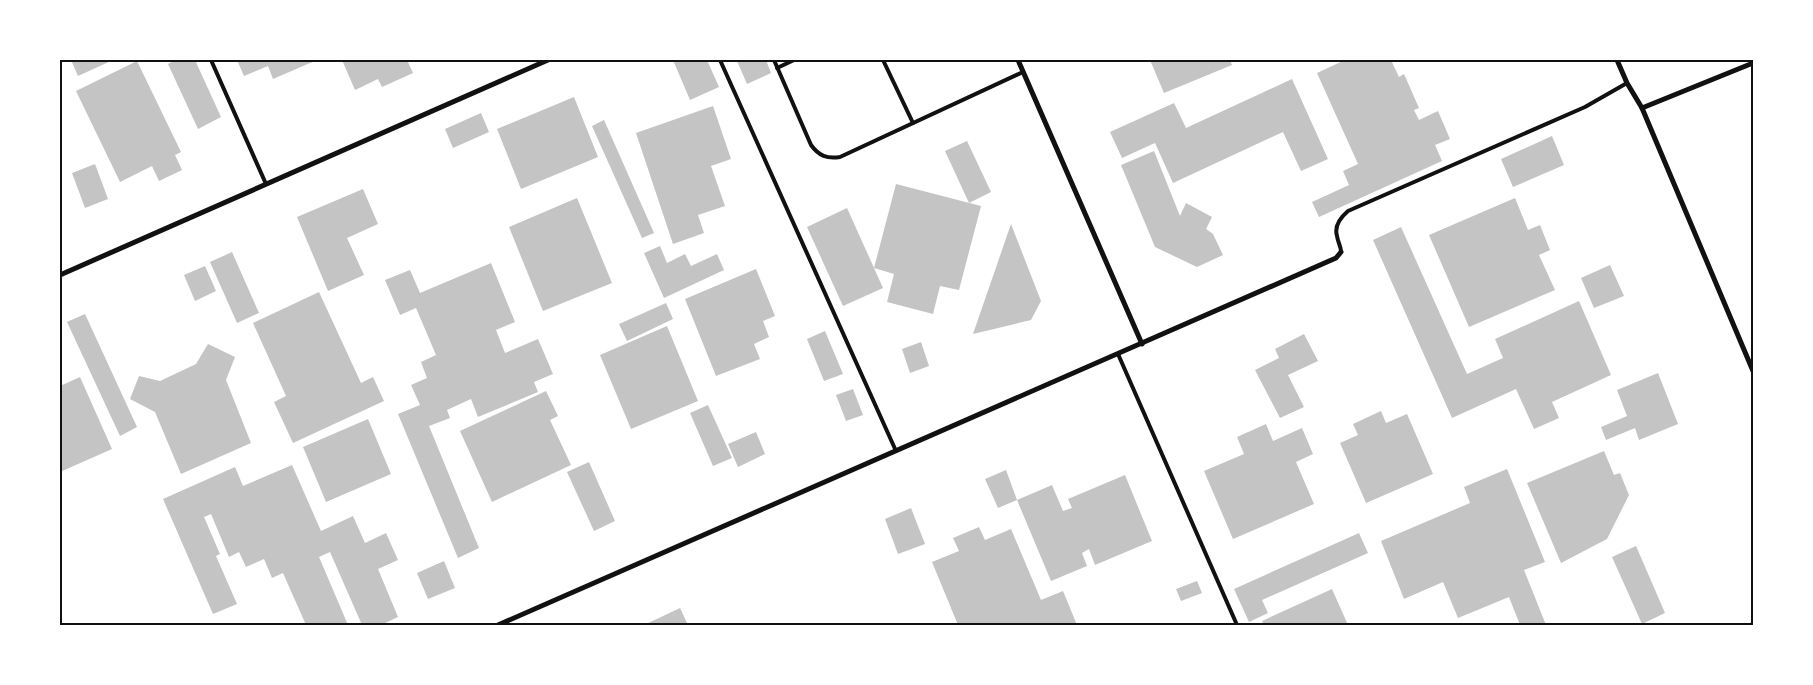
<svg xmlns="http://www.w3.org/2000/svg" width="1813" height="685" viewBox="0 0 1813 685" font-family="Rubik,sans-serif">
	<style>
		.building { fill: #c4c4c4 }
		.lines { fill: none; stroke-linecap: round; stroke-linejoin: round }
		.service { stroke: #111; stroke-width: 4 }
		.minor { stroke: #111; stroke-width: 5 }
		.neatline { fill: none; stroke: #111; stroke-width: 2 }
	</style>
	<rect width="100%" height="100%" fill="#fff"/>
	<g class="building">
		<path d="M71,60H110L111,61L78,76Z"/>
		<path d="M176,60H195L221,117L198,129L168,64Z"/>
		<path d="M237,60H317L273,79L268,66L244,76Z"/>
		<path d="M342,60H407L413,73L382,87L378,79L355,90Z"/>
		<path d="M673,60H707L719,87L690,100Z"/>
		<path d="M739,60H766L771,73L747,84L737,61Z"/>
		<path d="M1150,60H1230L1232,65L1164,93Z"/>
		<path d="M1345,60H1391L1399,77L1404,74L1419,108L1414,110L1419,120L1438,111L1450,139L1435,145L1442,161L1319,217L1312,202L1349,185L1343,171L1358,164L1317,73Z"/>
		<path d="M137,61L181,152L175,155L182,170L159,181L152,166L120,182L76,91Z"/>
		<path d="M1292,79L1328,159L1301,171L1283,132L1173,183L1155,143L1122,158L1110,132L1174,103L1186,128Z"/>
		<path d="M574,97L598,157L521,189L497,129Z"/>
		<path d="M713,106L731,159L711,166L725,206L698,215L704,233L673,244L636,133Z"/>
		<path d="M481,113L489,132L453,148L445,129Z"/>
		<path d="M604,120L654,233L642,238L592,126Z"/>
		<path d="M1552,136L1564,165L1513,187L1501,159Z"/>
		<path d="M967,141L991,192L969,203L945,151Z"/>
		<path d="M1154,151L1180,216L1186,203L1212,217L1206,229L1213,234L1223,255L1197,267L1155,247L1121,165Z"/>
		<path d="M95,164L108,199L85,208L72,173Z"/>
		<path d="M896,184L981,206L959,290L940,286L933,314L887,302L894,274L874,268Z"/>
		<path d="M363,189L378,224L347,238L364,275L328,291L297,217Z"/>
		<path d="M577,198L612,283L543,311L509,227Z"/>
		<path d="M1515,198L1528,230L1540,225L1550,250L1539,255L1555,290L1469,327L1429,235Z"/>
		<path d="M847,208L883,288L843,306L807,227Z"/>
		<path d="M1011,224L1041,301L1031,320L973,334Z"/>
		<path d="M1401,227L1467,374L1503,358L1495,339L1579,301L1611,375L1552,402L1559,418L1534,429L1516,389L1452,418L1373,240Z"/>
		<path d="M660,246L667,263L685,254L691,266L717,254L724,270L664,298L644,253Z"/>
		<path d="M232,252L259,313L237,323L210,262Z"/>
		<path d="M491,263L515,322L496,330L505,353L538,339L553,374L534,382L538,392L478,417L471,399L447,410L450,418L429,426L479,548L458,558L398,414L420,405L411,385L427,378L421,362L436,355L416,308L400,315L385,280L410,270L420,293Z"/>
		<path d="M1610,265L1624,296L1594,308L1581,278Z"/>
		<path d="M205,266L216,291L195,301L184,275Z"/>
		<path d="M756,269L775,316L763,321L769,337L754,344L760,359L716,376L685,299Z"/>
		<path d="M319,292L361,383L373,377L384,401L293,443L274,402L286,396L253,323Z"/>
		<path d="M666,303L673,319L627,341L619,324Z"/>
		<path d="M85,314L137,427L120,436L67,322Z"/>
		<path d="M667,326L698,401L631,429L600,355Z"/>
		<path d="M825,331L843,374L824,381L807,339Z"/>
		<path d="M1304,334L1318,361L1288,375L1304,407L1280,418L1255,370L1279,358L1275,349Z"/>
		<path d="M921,342L929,366L910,373L902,349Z"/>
		<path d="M208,344L235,357L226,380L251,443L181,474L155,412L130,399L139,376L160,381L196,364Z"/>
		<path d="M1658,373L1678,424L1639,440L1635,428L1606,440L1601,427L1627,416L1617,390Z"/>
		<path d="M80,377L112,449L60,472V386Z"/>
		<path d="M853,389L863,415L846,421L836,395Z"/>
		<path d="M546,391L558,416L550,420L571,465L492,502L460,431Z"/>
		<path d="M708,405L732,458L713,466L690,413Z"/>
		<path d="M1381,411L1386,423L1407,414L1433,474L1366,503L1340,443L1358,435L1353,424Z"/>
		<path d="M368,419L391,474L326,502L303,447Z"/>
		<path d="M1266,424L1273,441L1302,428L1313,454L1296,462L1314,504L1233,539L1204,471L1244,454L1237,437Z"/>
		<path d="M756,432L765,454L738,467L728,444Z"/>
		<path d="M1604,451L1614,475L1620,473L1629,495L1607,539L1561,563L1527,483Z"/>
		<path d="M589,462L615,521L594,531L567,472Z"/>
		<path d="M292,465L321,531L353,516L365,543L386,533L398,560L378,569L398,617L381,625H362L330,552L319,557L348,625H306L283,573L272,578L264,559L246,567L239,552L229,557L211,514L204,517L220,554L216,556L237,604L213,614L163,499L235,467L243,486Z"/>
		<path d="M1507,469L1545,562L1524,570L1546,625H1520L1509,597L1458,618L1443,582L1404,599L1381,541L1470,503L1464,487Z"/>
		<path d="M1006,470L1017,500L1052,485L1063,511L1072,508L1068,499L1125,475L1152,541L1095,565L1089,549L1082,553L1087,566L1051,581L1017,500L998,508L985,479Z"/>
		<path d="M911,508L925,544L898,554L885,519Z"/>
		<path d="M979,527L985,540L1011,529L1041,600L1063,591L1077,625H958L932,562L959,551L953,538Z"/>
		<path d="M1359,533L1368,553L1262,600L1268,613L1249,622L1234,589Z"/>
		<path d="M1636,546L1665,613L1642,624L1612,557Z"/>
		<path d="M444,561L455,588L428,599L417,573Z"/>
		<path d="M1197,581L1202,593L1181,601L1176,589Z"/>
		<path d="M1332,589L1348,625H1264L1262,621Z"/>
		<path d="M680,608L688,625H644Z"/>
	</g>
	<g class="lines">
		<g class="service">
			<path d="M211,60L266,184"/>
			<path d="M720,60L896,451"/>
			<path d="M774,60L811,145C819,156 827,159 840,157L1023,72"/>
			<path d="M883,60L913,123"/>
			<path d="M777,68L794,60"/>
			<path d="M1341,252C1341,246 1338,243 1337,236C1334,226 1341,217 1348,211L1585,107L1627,83"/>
			<path d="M1118,354L1237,625"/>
		</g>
		<g class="minor">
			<path d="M1018,60L1142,344"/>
			<path d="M1617,60L1627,83L1642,108L1753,371"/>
			<path d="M1642,108L1753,63"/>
			<path d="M60,275L548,60"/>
			<path d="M498,625L1336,258L1341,252"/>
			<path d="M1752,625L1753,624"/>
		</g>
	</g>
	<rect width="1813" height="685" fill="none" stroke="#ffffff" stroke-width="122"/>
	<rect x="61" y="61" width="1691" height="563" class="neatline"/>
</svg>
